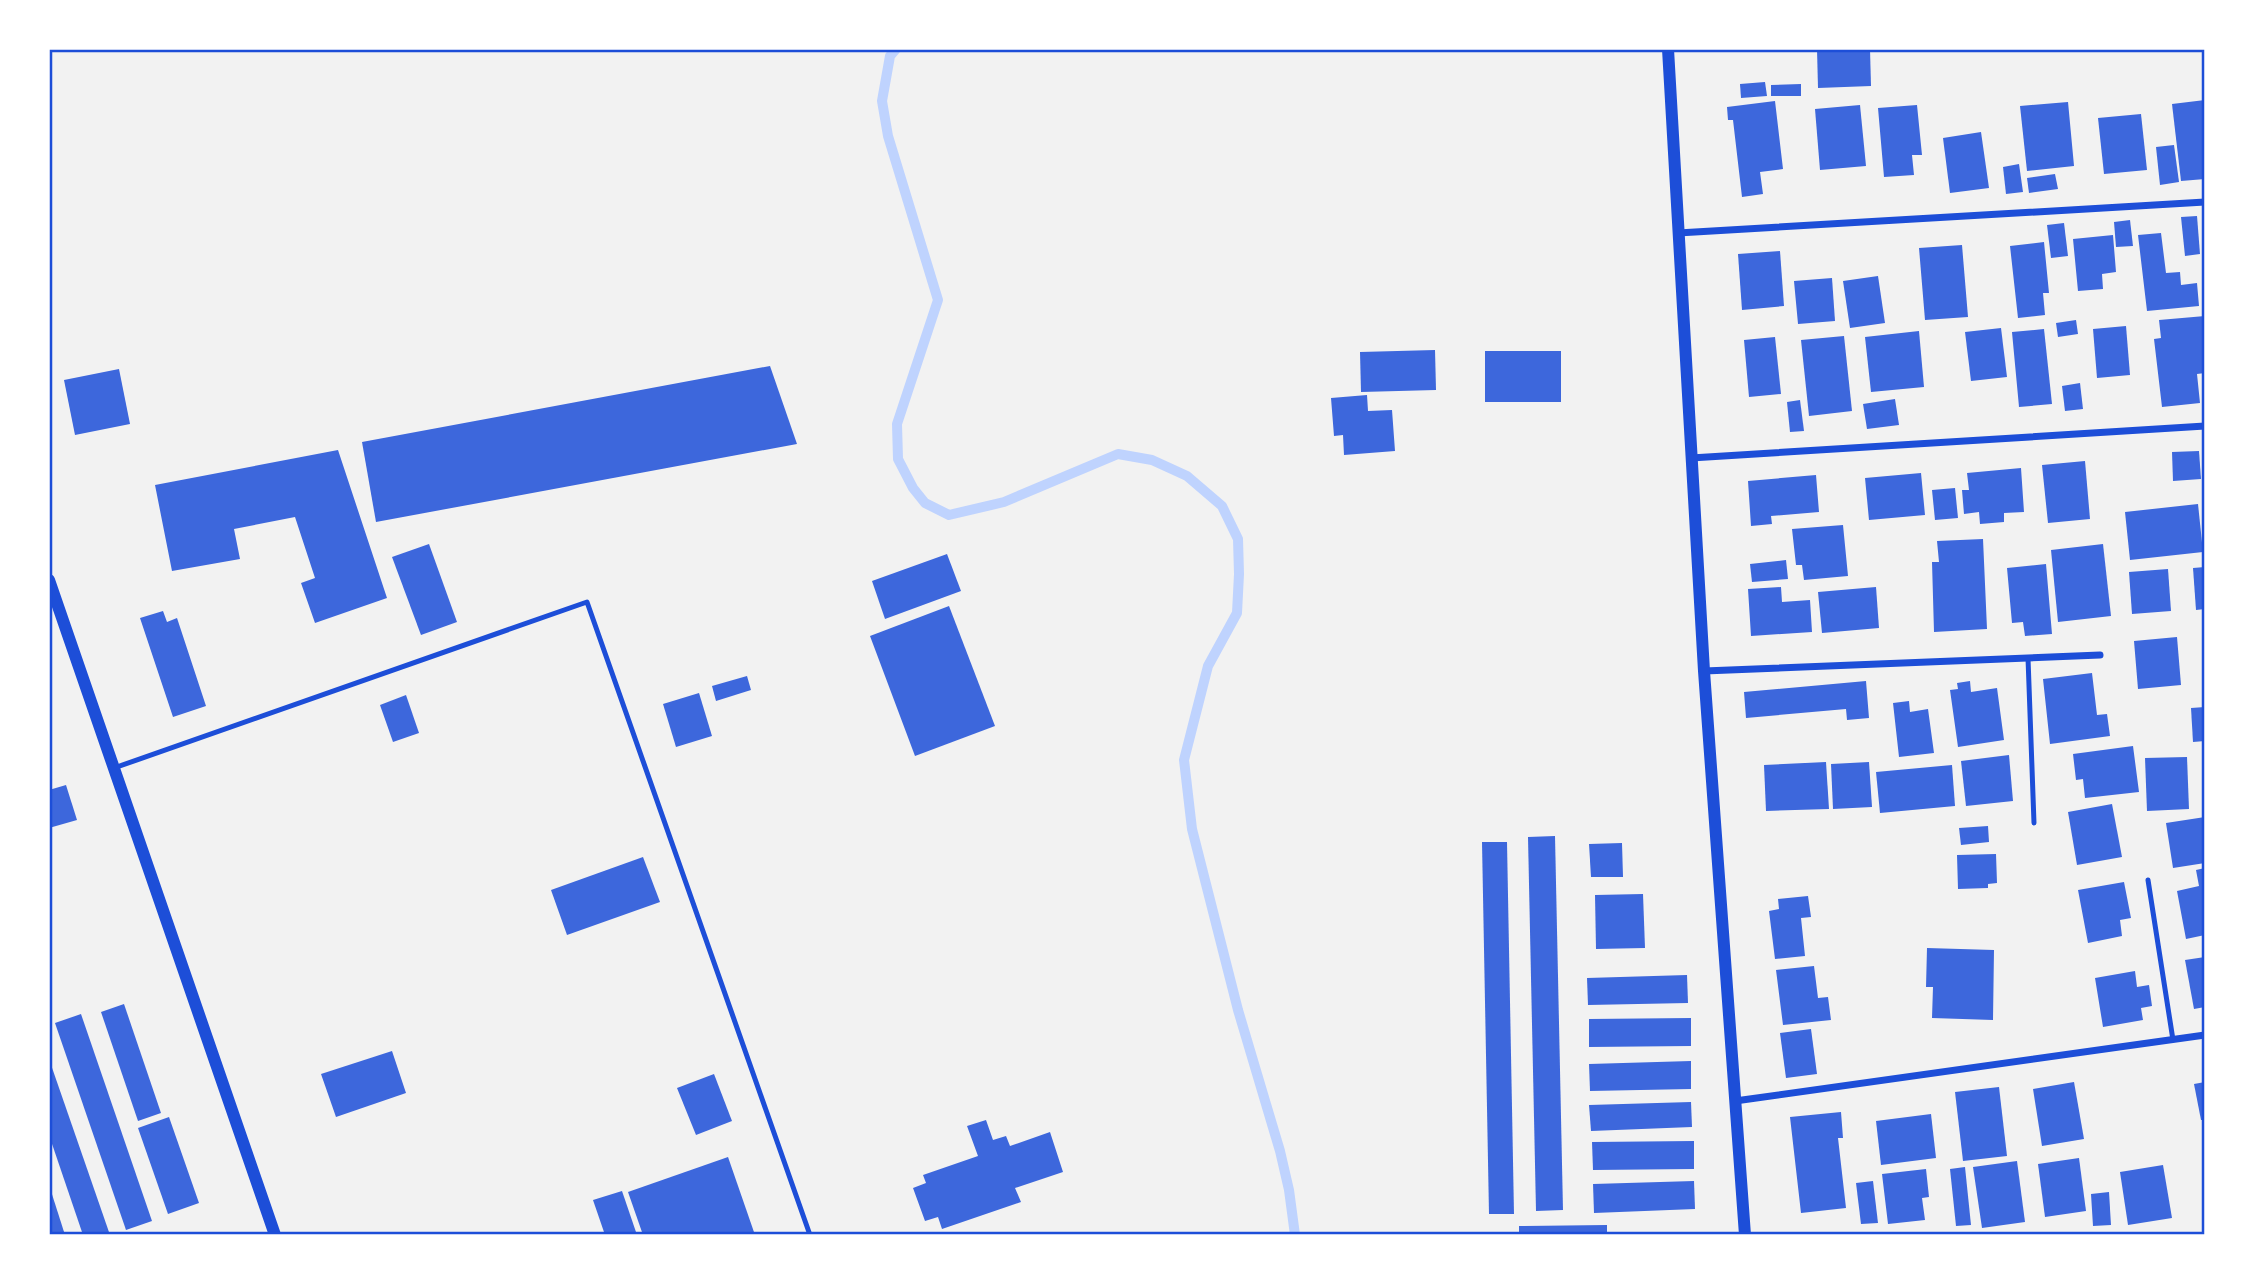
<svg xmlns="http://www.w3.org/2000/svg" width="2254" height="1284" viewBox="0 0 2254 1284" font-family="'DejaVu Sans',sans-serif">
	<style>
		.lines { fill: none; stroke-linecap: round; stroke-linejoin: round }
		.stream { stroke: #bfd3fe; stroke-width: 10 }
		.building { fill: #3d67dc }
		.service { stroke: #1d4ed8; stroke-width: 5 }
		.minor { stroke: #1d4ed8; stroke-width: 7 }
		.tertiary { stroke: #1d4ed8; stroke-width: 12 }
		.neatline { fill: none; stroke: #1d4ed8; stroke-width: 2.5 }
	</style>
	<rect width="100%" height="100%" fill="#f2f2f2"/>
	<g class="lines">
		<path class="stream" d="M896,49L890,56L882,101L888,136L938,300L897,424L898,459L913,488L925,503L949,515L1004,502L1118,454L1152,460L1187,476L1222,506L1238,539L1239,574L1237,613L1208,666L1184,760L1192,829L1238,1010L1280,1151L1289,1190L1295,1235"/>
	</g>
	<g class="building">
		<path d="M1817,49H1870L1871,86L1818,88Z"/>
		<path d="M1765,82L1767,96L1741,98L1740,84Z"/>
		<path d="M1801,84V96H1771V85Z"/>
		<path d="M2205,100V179L2181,181L2172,104Z"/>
		<path d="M1775,101L1783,169L1760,172L1763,194L1742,197L1733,120H1728L1727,107Z"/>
		<path d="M2068,102L2074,166L2027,171L2020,106Z"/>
		<path d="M1860,105L1866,166L1820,170L1815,109Z"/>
		<path d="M1917,105L1922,155H1912L1914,175L1884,177L1878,108Z"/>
		<path d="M2141,114L2147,170L2104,174L2098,118Z"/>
		<path d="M1981,132L1989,188L1950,193L1943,138Z"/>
		<path d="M2174,145L2179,182L2160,185L2156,147Z"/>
		<path d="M2019,164L2023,192L2006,194L2003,167Z"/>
		<path d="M2055,174L2058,189L2029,193L2027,178Z"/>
		<path d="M2197,216L2200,254L2185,256L2181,217Z"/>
		<path d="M2130,220L2133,246L2116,247L2114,222Z"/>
		<path d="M2064,223L2068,256L2051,258L2047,225Z"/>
		<path d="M2161,233L2166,273L2180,272L2181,285L2197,283L2199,306L2147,311L2138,235Z"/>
		<path d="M2113,235L2116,272L2102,274L2103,289L2078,291L2073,239Z"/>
		<path d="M2044,242L2049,293H2043L2045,315L2018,318L2010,246Z"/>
		<path d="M1962,245L1968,317L1925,320L1919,248Z"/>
		<path d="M1780,251L1784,306L1742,310L1738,254Z"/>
		<path d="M1878,276L1885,323L1850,328L1843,281Z"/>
		<path d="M1832,278L1835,321L1798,324L1794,281Z"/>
		<path d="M2205,316V339L2203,340L2205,373L2197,374L2200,403L2162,407L2154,339L2161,338L2159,320Z"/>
		<path d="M2076,320L2078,334L2058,337L2056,323Z"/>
		<path d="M2126,326L2130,375L2097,378L2093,329Z"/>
		<path d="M2001,328L2007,377L1971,381L1965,332Z"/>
		<path d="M2044,329L2052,404L2019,407L2012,332Z"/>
		<path d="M1919,331L1924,387L1871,392L1865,337Z"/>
		<path d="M1844,336L1852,411L1809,416L1801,340Z"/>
		<path d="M1775,337L1781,394L1749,397L1744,340Z"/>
		<path d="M1435,350L1436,390L1361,392L1360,352Z"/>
		<rect x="1485" y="351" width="76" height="51"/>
		<path d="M770,366L797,444L376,522L362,442Z"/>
		<path d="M119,369L130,424L75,435L64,380Z"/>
		<path d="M2080,383L2083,409L2065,411L2062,386Z"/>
		<path d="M1367,395L1368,411L1392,410L1395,451L1344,455L1343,435L1334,436L1331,398Z"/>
		<path d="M1895,399L1899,425L1867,429L1863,404Z"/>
		<path d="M1800,400L1804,431L1790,432L1787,402Z"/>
		<path d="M338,450L387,598L315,623L301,583L315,578L295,517L234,529L240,559L172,571L155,485Z"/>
		<path d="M2199,451L2201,479L2173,481L2172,452Z"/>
		<path d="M2085,461L2090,519L2048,523L2042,465Z"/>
		<path d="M2021,468L2024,512L2004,513V522L1980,524L1979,512L1964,514L1962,490H1969L1967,473Z"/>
		<path d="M1921,473L1925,515L1869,520L1865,478Z"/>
		<path d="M1816,475L1819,512L1771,516L1772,524L1751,526L1748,481Z"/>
		<path d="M1955,488L1958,518L1935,520L1932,490Z"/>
		<path d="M2198,504L2203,552L2130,560L2125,512Z"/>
		<path d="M1843,525L1848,576L1804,580L1802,565H1796L1792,529Z"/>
		<path d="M1983,539L1987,629L1934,632L1932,562H1939L1937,541Z"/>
		<path d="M429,544L457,622L421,635L392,557Z"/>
		<path d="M2103,544L2111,616L2058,622L2051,550Z"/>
		<path d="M947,554L961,591L885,619L872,581Z"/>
		<path d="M1786,560L1788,579L1752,582L1750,564Z"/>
		<path d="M2046,564L2052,634L2025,636L2023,622L2012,623L2007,568Z"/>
		<path d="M2205,567V609L2196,610L2193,568Z"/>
		<path d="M2168,569L2171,611L2132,614L2129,572Z"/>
		<path d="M1781,587L1782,602L1810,600L1812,632L1751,636L1748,589Z"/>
		<path d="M1876,587L1879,628L1822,633L1818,592Z"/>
		<path d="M949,606L995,726L915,756L870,636Z"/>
		<path d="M163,611L167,622L177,618L206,706L173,717L140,618Z"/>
		<path d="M2177,637L2181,685L2138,689L2134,641Z"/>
		<path d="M2092,673L2097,715L2107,714L2110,736L2050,744L2043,679Z"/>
		<path d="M747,676L751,690L716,701L712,686Z"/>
		<path d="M1866,681L1869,718L1847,720L1846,709L1746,718L1744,692Z"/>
		<path d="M1970,681L1971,692L1997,688L2004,740L1958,747L1950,690L1958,689L1957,683Z"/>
		<path d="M699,693L712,736L676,747L663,704Z"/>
		<path d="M406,695L419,733L393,742L380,705Z"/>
		<path d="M1909,701L1910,712L1928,709L1934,753L1899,757L1893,703Z"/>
		<path d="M2205,707V741L2193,742L2191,708Z"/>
		<path d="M2133,746L2139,792L2085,798L2083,779L2076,780L2073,754Z"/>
		<path d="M2009,755L2013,801L1966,806L1961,761Z"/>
		<path d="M2187,757L2189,809L2147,811L2145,758Z"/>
		<path d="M1826,762L1829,809L1766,811L1764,765Z"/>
		<path d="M1869,762L1872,807L1833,809L1831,764Z"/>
		<path d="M1952,765L1955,806L1880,813L1876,772Z"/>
		<path d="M66,785L77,820L49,828V790Z"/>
		<path d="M2112,804L2122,857L2077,865L2068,812Z"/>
		<path d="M2205,817V863L2173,868L2166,823Z"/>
		<path d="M1988,826L1989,842L1961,845L1959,828Z"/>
		<path d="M1555,836L1563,1210L1536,1211L1528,837Z"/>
		<path d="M1482,842H1507L1514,1214H1489Z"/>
		<path d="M1622,843L1623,877H1591L1589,844Z"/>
		<path d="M1996,854L1997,883L1988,884V888L1958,889L1957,855Z"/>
		<path d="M643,857L660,902L567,935L551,890Z"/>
		<path d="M2205,868V935L2186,939L2177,891L2199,886L2196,870Z"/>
		<path d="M2124,882L2131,918L2120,920L2122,936L2088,943L2078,890Z"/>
		<path d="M1643,894L1645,948L1596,949L1595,895Z"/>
		<path d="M1808,896L1811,917L1801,918L1805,956L1775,959L1769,911L1779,909L1778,899Z"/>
		<path d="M1927,948L1994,950L1993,1020L1932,1018L1933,987H1926Z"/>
		<path d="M2205,957V1007L2194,1009L2185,960Z"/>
		<path d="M1814,966L1818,998L1828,997L1831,1020L1783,1025L1776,970Z"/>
		<path d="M2135,971L2137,987L2149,985L2152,1006L2141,1008L2143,1020L2103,1027L2095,978Z"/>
		<path d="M1687,975L1688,1003L1588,1005L1587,978Z"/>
		<path d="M124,1004L161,1113L138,1121L101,1012Z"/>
		<path d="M81,1014L152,1221L126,1230L55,1023Z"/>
		<path d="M1691,1018V1046L1589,1047V1019Z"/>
		<path d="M1811,1029L1817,1074L1786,1078L1780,1033Z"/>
		<path d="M392,1051L406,1093L336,1117L321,1074Z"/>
		<path d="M49,1059L110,1235H83L49,1135Z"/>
		<path d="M1691,1061V1089L1590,1091L1589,1064Z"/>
		<path d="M714,1074L732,1121L696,1135L677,1088Z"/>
		<path d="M2074,1082L2084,1139L2042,1146L2033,1089Z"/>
		<path d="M2205,1082V1120H2201L2194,1084Z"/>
		<path d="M1999,1087L2007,1156L1963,1161L1955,1092Z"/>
		<path d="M1691,1102L1692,1127L1591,1131L1589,1105Z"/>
		<path d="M1841,1112L1843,1138H1838L1846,1208L1801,1213L1790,1117Z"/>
		<path d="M1931,1114L1936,1158L1881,1165L1876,1121Z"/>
		<path d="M169,1117L199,1203L168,1214L138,1128Z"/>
		<path d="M986,1120L993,1140L1006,1136L1010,1146L1050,1132L1063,1172L1015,1188L1021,1202L942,1229L938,1217L925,1221L913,1188L926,1183L923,1175L978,1156L967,1126Z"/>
		<path d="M1694,1141V1169L1593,1170L1592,1142Z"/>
		<path d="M728,1157L755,1235H643L628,1192Z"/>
		<path d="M2079,1158L2086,1211L2045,1217L2038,1164Z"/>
		<path d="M2017,1161L2025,1222L1982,1228L1973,1167Z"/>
		<path d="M2163,1165L2172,1218L2128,1225L2120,1172Z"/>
		<path d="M1965,1167L1971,1225L1956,1226L1950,1169Z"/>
		<path d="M1926,1169L1929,1197L1922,1198L1925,1220L1888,1224L1882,1174Z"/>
		<path d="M1694,1181L1695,1209L1594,1213L1593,1184Z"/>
		<path d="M1873,1181L1878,1223L1861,1224L1856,1183Z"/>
		<path d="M50,1188L65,1235H49Z"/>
		<path d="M622,1191L637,1235H605L593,1200Z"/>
		<path d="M2109,1192L2111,1225L2093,1226L2091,1194Z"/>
		<path d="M1607,1225V1235H1519V1226Z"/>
	</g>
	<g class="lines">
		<g class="service">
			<path d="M2028,658L2034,823"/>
			<path d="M114,768L587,602L810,1235"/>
			<path d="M2148,880L2173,1040"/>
		</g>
		<g class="minor">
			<path d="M1678,233L2205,202"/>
			<path d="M1691,458L2205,426"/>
			<path d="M1704,671L2100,655"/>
			<path d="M1735,1101L2205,1035"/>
		</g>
		<g class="tertiary">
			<path d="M1668,49L1704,671L1745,1235"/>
			<path d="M49,580L275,1235"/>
		</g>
	</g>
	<rect width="2254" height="1284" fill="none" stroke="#ffffff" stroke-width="102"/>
	<rect x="51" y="51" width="2152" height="1182" class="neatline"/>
</svg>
